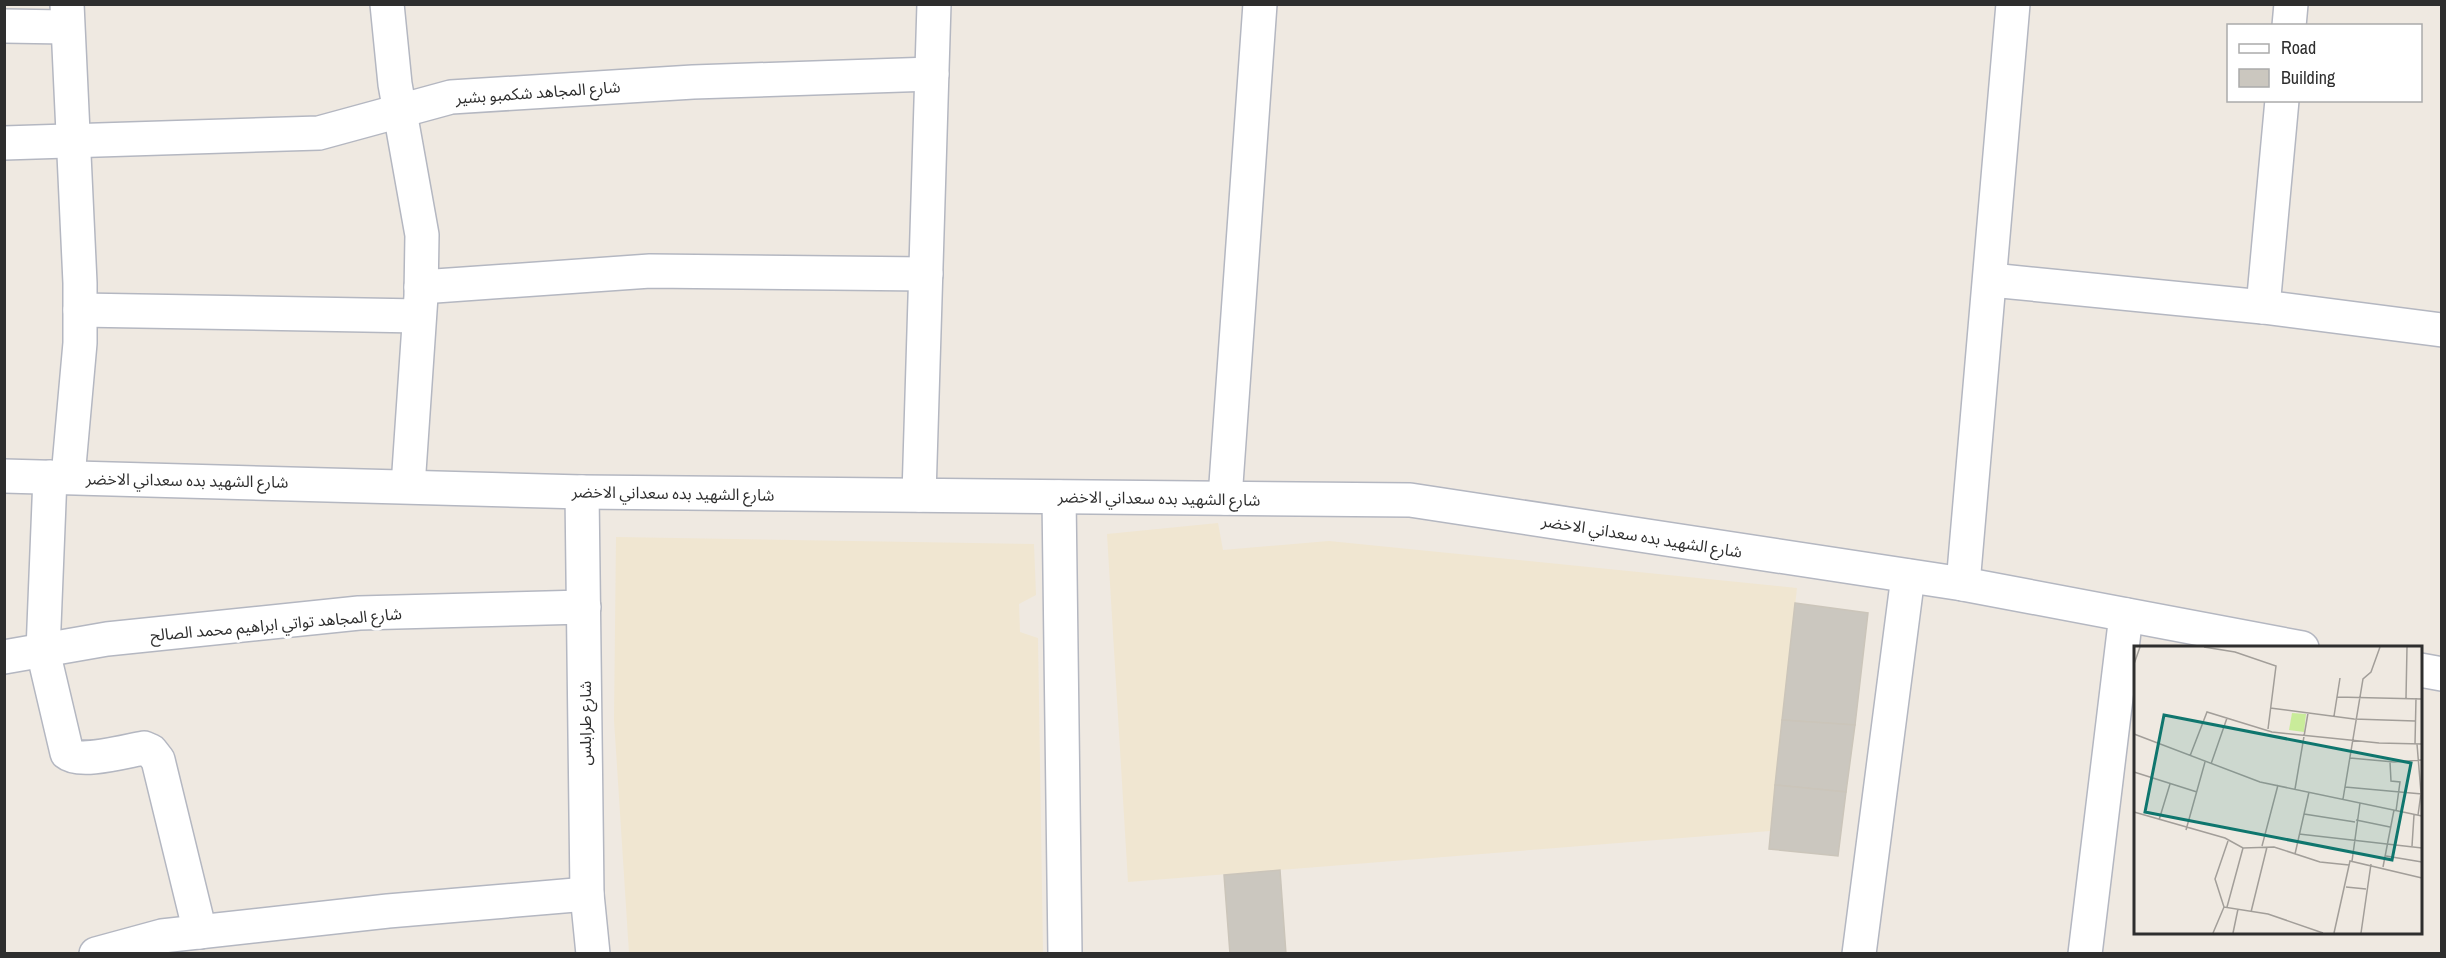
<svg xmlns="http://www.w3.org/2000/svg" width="2446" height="958" viewBox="0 0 2446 958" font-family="'Archivo Narrow','Noto Sans Arabic',sans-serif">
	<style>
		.education { fill: #f0e6d1 }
		.building { fill: #cbc7bf; stroke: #cbc5ba; stroke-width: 1.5 }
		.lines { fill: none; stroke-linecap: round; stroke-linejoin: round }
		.street-casing { stroke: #b4b7c1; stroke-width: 36 }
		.secondary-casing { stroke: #b4b7c1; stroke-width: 36 }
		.street { stroke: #fff; stroke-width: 33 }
		.secondary { stroke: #fff; stroke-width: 33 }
		.labels { text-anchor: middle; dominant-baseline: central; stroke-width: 6; stroke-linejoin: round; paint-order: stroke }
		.street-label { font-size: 16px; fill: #2e2e2e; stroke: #fff }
		.inset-road { fill: none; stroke: #a29e99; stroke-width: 1.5 }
		.view { fill: #0f766e; fill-opacity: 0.15; stroke: #0f766e; stroke-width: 3 }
		.inset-edge { fill: none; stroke: #2e2e2e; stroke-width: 3 }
	</style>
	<rect width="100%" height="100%" fill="#efe9e1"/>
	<g class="education">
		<path d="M1218,523L1223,550L1329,541L1797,588L1770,831L1128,882L1107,534Z"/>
		<path d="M616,537L1034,544L1036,595L1019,604L1020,632L1038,638L1043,953H629L614,720Z"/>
	</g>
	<g class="building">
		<path d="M1795,603L1868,613L1855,725L1782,720Z"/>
		<path d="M1782,720L1855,725L1846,792L1775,785Z"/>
		<path d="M1775,785L1846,792L1838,856L1769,849Z"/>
		<path d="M1280,870L1286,954H1230L1224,875Z"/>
	</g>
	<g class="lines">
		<defs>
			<g id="street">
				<path d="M67,4L80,283V343L68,477"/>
				<path d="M387,4L395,84L422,235L421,296L408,486"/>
				<path d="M4,26L66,27"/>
				<path d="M2289,26L2291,4"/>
				<path d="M4,143L319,133L451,97L693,82L932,74"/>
				<path d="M1991,280L2263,307L2442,330"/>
				<path d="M421,287L650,271L926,274"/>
				<path d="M2263,307L2282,100"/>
				<path d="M80,310L419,316"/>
				<path d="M50,477L43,651L67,753C80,764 126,751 144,748L151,751L158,760L200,932"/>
				<path d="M582,492L587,894L593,954"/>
				<path d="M919,495L934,4"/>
				<path d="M1059,497L1065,954"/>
				<path d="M1225,498L1260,4"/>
				<path d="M1963,584L2013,4"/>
				<path d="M4,657L107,639L359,613L584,607"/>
				<path d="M96,954L162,936L388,911L587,894"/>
				<path d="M1859,954L1908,576"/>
				<path d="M2085,954L2126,615"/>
			</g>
			<g id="secondary">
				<path d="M4,476L582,492L1410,500L1963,584L2302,648"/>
				<path d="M2420,670L2442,674"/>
			</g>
		</defs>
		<use href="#street" class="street-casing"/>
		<use href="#secondary" class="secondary-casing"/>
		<use href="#street" class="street"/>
		<use href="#secondary" class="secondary"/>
	</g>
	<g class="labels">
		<g class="street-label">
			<text transform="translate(538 92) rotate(-4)">شارع المجاهد شكمبو بشير</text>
			<text transform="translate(187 480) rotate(1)">شارع الشهيد بده سعداني الاخضر</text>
			<text transform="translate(673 493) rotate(1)">شارع الشهيد بده سعداني الاخضر</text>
			<text transform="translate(1159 498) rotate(1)">شارع الشهيد بده سعداني الاخضر</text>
			<text transform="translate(1642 536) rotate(9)">شارع الشهيد بده سعداني الاخضر</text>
			<text transform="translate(276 624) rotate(-5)">شارع المجاهد تواتي ابراهيم محمد الصالح</text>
			<text transform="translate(585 723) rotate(-90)">شارع طرابلس</text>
		</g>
	</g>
	<g transform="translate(2134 646)">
		<rect width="288" height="288" fill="#efe9e1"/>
		<path d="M158,67L172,68L170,86L155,84Z" fill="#c9ec9a"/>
		<path class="inset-road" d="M70,1L101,6L142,20L134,83M0,18L6,1M203,51L288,53M272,52L273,1M136,62L220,73L281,75M200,70L206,32M0,88L126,136L288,170M281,98L282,52M283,98L287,147L284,169M56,110L73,66L138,86L245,97L288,98M216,112L260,116L287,114M256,116L257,135L266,136L262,165M77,118L93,72M0,126L63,146M211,141L288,148M161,143L174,67M209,153L229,33L237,26L246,1M0,166L91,192L109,202L140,201L186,216L215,219M170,168L221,176M25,174L36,138M222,174L256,181M52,184L71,116M165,188L288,202M128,200L144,139M278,200L280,169M161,208L175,146M252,210L288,216M218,215L226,157M249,221L260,164M212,241L232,243M90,261L81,233L94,195M93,261L109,202M117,266L133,201M79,287L90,261L134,268L189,287M99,287L104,263M200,287L216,215L288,232M227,287L237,218"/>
		<path class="view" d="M30,69L277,117L258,214L11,166Z"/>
		<rect width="288" height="288" class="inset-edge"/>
	</g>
	<rect width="2446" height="958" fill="none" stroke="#2e2e2e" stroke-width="12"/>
	<rect x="2227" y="24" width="195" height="78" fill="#ffffff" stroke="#ababab" stroke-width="1.5"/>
	<rect x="2239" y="44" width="30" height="9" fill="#ffffff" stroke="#ababab" stroke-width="1.5"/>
	<text x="2281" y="54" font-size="18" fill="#2e2e2e">Road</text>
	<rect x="2239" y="69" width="30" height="18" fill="#cbc7bf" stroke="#ababab" stroke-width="1.5"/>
	<text x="2281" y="84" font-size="18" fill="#2e2e2e">Building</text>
</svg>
